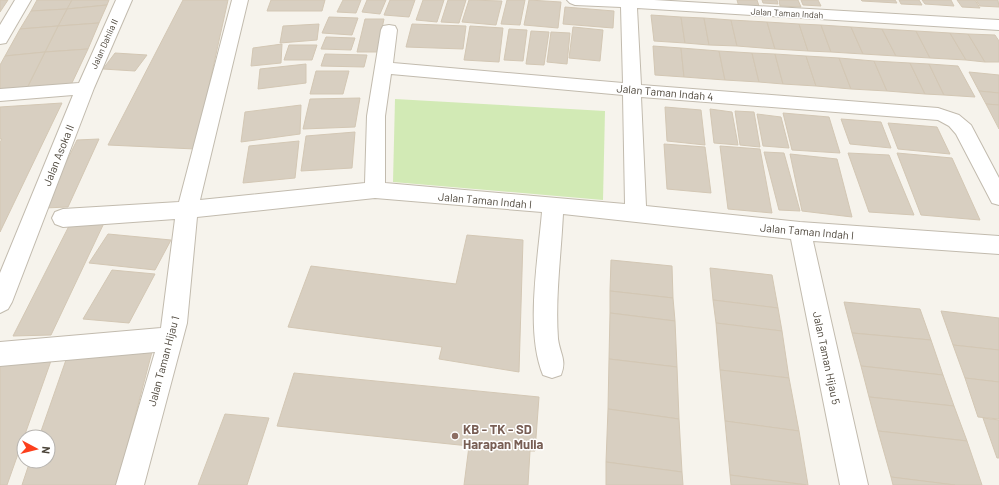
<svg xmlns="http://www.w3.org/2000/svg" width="999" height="485" viewBox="0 0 999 485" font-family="Barlow,sans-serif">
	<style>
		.green { fill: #d2eab5 }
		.building { fill: #d8cfc1; stroke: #d3c7b4 }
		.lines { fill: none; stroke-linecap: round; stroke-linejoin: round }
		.minor-casing { stroke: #c2bbae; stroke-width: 2 }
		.minor { fill: #fff; fill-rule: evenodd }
		.education-dot { fill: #8d6e63; stroke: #fff; stroke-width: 1.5 }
		.labels { text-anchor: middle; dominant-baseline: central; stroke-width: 3; stroke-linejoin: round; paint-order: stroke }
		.far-street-label { font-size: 9px; fill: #4b4439; stroke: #fff }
		.street-label { font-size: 11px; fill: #4b4439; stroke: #fff }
		.near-education-label { font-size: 13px; font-weight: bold; fill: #785e54; stroke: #fff; text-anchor: start }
	</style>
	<rect width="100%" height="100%" fill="#f6f3ec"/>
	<path class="green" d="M395,99L605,111L603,200L393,182Z"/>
	<g class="building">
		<path d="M0,0H8L0,12Z"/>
		<path d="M37,0H72L67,9L31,11Z"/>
		<path d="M72,0H109L107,5L67,9Z"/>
		<path d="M183,0H228L195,149L108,145Z"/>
		<path d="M271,0H325L322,11H267Z"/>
		<path d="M343,0H361L356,13L337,12Z"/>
		<path d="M367,0H386L380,14L362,12Z"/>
		<path d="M390,0H415L409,17L384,15Z"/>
		<path d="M423,0H444L437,22L416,20Z"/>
		<path d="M448,0H466L459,23L441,22Z"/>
		<path d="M469,0L502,1L496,25L462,22Z"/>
		<path d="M507,0H525L520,25L501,24Z"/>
		<path d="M529,0L561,2L558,28L524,25Z"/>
		<path d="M737,0H757L760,9L739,7Z"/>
		<path d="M762,0H777L778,4L763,3Z"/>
		<path d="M779,0H798L801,7L780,6Z"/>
		<path d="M801,0H818L821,6L803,5Z"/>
		<path d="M861,0H895L897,3L862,1Z"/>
		<path d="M899,0H919L922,5L901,4Z"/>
		<path d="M922,0H951L954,6L925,4Z"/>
		<path d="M957,0H975L980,8L962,7Z"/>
		<path d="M976,0H998L999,7L980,6Z"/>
		<path d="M107,5L99,23L58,26L67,9Z"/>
		<path d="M565,7L614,11L613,28L563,24Z"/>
		<path d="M67,9L58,26L20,29L31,11Z"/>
		<path d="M651,15L681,17L685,43L654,41Z"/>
		<path d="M329,17L358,18L352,35L322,33Z"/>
		<path d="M681,17L704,18L709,45L685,43Z"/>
		<path d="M704,18L731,20L737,46L709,45Z"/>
		<path d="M365,19H384L377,52H357Z"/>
		<path d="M731,20L767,22L775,49L737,46Z"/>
		<path d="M767,22L799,24L808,51L775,49Z"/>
		<path d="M99,23L88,49L45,52L58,26Z"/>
		<path d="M319,24L317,40L280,43L283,26Z"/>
		<path d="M412,24L466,26L463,49L406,47Z"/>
		<path d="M799,24L821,25L831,52L808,51Z"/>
		<path d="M821,25L851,27L863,54L831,52Z"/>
		<path d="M58,26L45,52L5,56L20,29Z"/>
		<path d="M470,26L503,28L499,62L464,60Z"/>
		<path d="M573,27L603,30L600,61L569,58Z"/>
		<path d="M851,27L882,29L896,56L863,54Z"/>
		<path d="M509,29L527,30L523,61L504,60Z"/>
		<path d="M882,29L916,31L930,58L896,56Z"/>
		<path d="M531,31L549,32L544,65L526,64Z"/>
		<path d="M916,31L950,33L966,60L930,58Z"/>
		<path d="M551,32L570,33L567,64L547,62Z"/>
		<path d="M950,33L968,34L985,62L966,60Z"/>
		<path d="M968,34L995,35L999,41V62H985Z"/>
		<path d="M326,37L355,38L351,50L321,49Z"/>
		<path d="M282,44L281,63L251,66L253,48Z"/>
		<path d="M289,45H317L312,60H284Z"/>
		<path d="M653,46L681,48L684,77L655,75Z"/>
		<path d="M681,48L719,51L725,80L684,77Z"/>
		<path d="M88,49L71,85L26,90L45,52Z"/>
		<path d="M719,51L752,53L759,82L725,80Z"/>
		<path d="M45,52L26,90L0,92V65L5,56Z"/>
		<path d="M115,53L147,55L135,71L103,69Z"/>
		<path d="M752,53L775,54L783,84L759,82Z"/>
		<path d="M325,54L367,55L364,67L321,66Z"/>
		<path d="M775,54L806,56L816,86L783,84Z"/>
		<path d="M806,56L839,58L851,89L816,86Z"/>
		<path d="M839,58L874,61L887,91L851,89Z"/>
		<path d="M874,61L910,63L925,94L887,91Z"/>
		<path d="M910,63L929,64L944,95L925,94Z"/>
		<path d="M306,64V83L258,89L260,69Z"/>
		<path d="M929,64L958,66L975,97L944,95Z"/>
		<path d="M316,71H349L343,94H310Z"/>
		<path d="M969,72L999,75V93L979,91Z"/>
		<path d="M979,91L999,93V105L986,104Z"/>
		<path d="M360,98L355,127L303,129L310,99Z"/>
		<path d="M62,103L0,232V142L2,139H0V107Z"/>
		<path d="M986,104L999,105V129Z"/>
		<path d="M301,105L300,134L241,142L245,112Z"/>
		<path d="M665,107L701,110L705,145L667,141Z"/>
		<path d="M710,109L732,112L738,145L714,143Z"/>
		<path d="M735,111L754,112L760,147L740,145Z"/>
		<path d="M783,113L829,117L840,153L792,150Z"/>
		<path d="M757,114L781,117L789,148L763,146Z"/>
		<path d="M841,119L881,122L891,148L850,144Z"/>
		<path d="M888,123L937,127L950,154L898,149Z"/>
		<path d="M355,132L352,168L301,171L306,136Z"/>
		<path d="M99,139L68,207L44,208L77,140Z"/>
		<path d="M299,141L295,178L243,183L249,146Z"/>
		<path d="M664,144L705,147L711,193L667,189Z"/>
		<path d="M720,146L760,149L772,213L728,209Z"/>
		<path d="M764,152L784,153L800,211L779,210Z"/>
		<path d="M848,153L889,155L914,215L869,212Z"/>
		<path d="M897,153L952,158L980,220L921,215Z"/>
		<path d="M790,154L837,159L852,217L802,211Z"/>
		<path d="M104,223L51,335L13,336L70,224Z"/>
		<path d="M108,234L171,240L155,270L89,263Z"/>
		<path d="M467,235L523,240L519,372L439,359L442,347L288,327L311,266L456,284Z"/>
		<path d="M611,260L672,266L673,298L610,291Z"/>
		<path d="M710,268L772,275L778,308L713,300Z"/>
		<path d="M112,270L155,274L129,323L83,319Z"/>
		<path d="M610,291L673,298L675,321L610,313Z"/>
		<path d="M713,300L778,308L782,331L716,323Z"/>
		<path d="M844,302L920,309L931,340L852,333Z"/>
		<path d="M941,311L999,318V350L953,345Z"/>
		<path d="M610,313L675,321L677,367L609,359Z"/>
		<path d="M716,323L782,331L789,378L720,370Z"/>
		<path d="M852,333L931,340L943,375L861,366Z"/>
		<path d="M953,345L999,350V382L965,378Z"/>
		<path d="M153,348L117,485H22L30,461H48V437H39L67,357Z"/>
		<path d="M52,358L7,485H0V364Z"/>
		<path d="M609,359L677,367L679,419L608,409Z"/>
		<path d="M861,366L943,375L954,406L869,397Z"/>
		<path d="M720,370L789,378L799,431L725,421Z"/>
		<path d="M294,373L539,397L535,451H530L528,485H464L469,446L277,426Z"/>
		<path d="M965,378L999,382V419L978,417Z"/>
		<path d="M869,397L954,406L967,441L878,431Z"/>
		<path d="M608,409L679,419L682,472L606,462Z"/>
		<path d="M225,414L269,418L247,485H198Z"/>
		<path d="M983,418L999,420V458H997Z"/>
		<path d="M725,421L799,431L808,485L730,475Z"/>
		<path d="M878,431L967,441L982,485H955L891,477Z"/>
		<path d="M606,462L682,472L683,485H606Z"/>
		<path d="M730,475L806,485H731Z"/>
		<path d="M891,477L955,485H893Z"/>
	</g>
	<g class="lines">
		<defs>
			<g id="minor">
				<path d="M15,0H31L6,43L0,44V25Z"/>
				<path d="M116,0H132L94,88L12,302L8,309L0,313V273L73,95L0,101V89L79,83Z"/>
				<path d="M232,0H248L200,200L365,183L367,116L381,30L383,26L389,25L395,26L397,30L393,63L623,83L621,7L575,5L570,3L567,0H654L999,20V30L637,8L641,85L938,108L959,115L971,125L999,178V205L992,203L956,134L949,126L938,120L641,97L646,206L800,222L999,236V254L813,241L868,485H840L791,239L563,214C561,255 555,298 558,339C560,354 567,360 561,375L552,378L543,375C525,332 538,259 542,212L375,198L197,217L187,323L144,485H116L155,352L0,366V342L161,328L175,219L63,227L55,224L52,218L55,212L63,209L179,202ZM391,74L623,95L625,204L385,183V116Z"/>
			</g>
		</defs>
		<use href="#minor" class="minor-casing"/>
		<use href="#minor" class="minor"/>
	</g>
	<circle class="education-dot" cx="455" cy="436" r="4"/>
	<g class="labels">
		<g class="far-street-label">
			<text transform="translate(787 13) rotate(3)">Jalan Taman Indah</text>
			<text transform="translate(104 44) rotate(-66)">Jalan Dahlia II</text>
		</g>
		<g class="street-label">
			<text transform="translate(665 92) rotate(5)">Jalan Taman Indah 4</text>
			<text transform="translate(58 155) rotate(-68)">Jalan Asoka II</text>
			<text transform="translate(485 200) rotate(5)">Jalan Taman Indah I</text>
			<text transform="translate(807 231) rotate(5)">Jalan Taman Indah I</text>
			<text transform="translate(827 358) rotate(78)">Jalan Taman Hijau 5</text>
			<text transform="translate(163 361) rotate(-75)">Jalan Taman Hijau 1</text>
		</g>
		<g class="near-education-label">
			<text x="463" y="429">KB - TK - SD<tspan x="463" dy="15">Harapan Mulia</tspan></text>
		</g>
	</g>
	<g transform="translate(36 449) rotate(97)"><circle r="19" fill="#ffffff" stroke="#b7b4b0"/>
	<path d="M0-3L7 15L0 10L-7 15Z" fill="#fc3f1d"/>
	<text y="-6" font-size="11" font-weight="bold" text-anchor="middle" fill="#4b4439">N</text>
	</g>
</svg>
